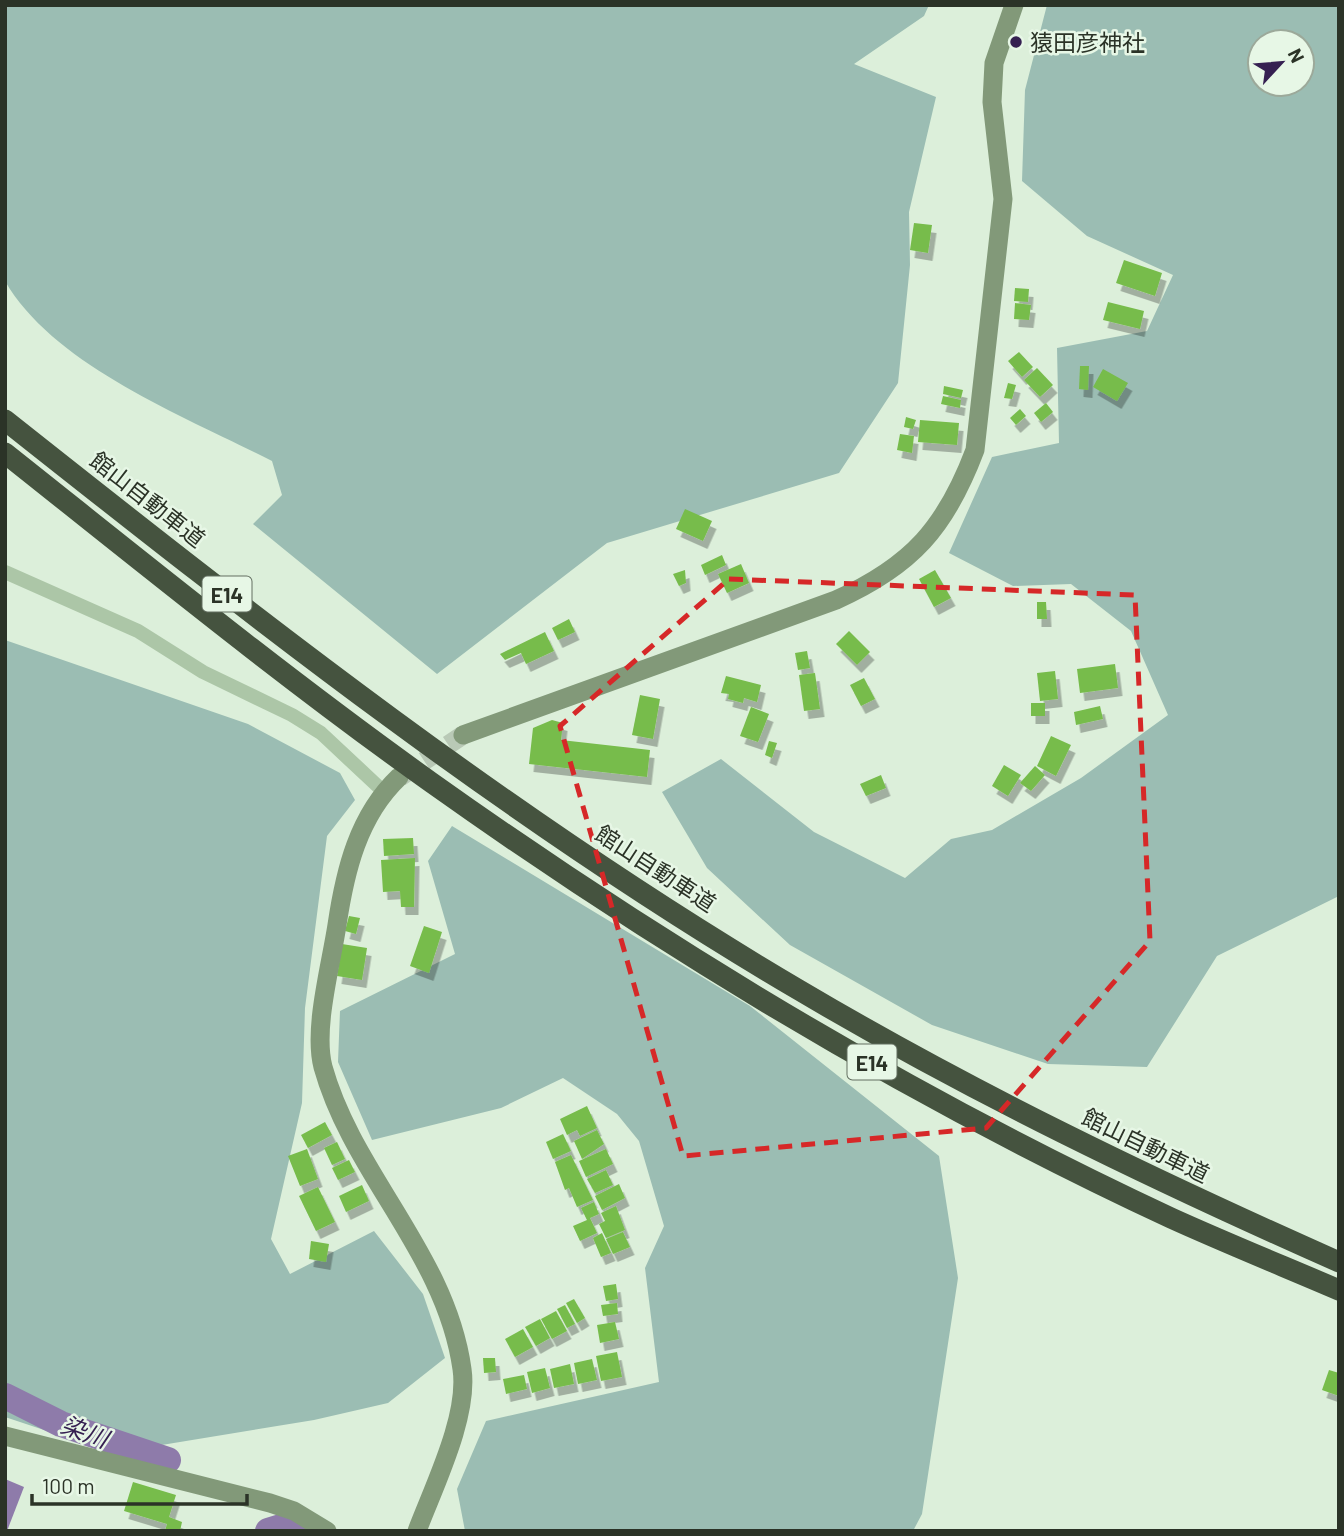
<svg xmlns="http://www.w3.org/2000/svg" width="1344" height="1536" viewBox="0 0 1344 1536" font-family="Barlow,'Noto Sans JP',sans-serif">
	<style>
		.green { fill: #9bbdb3; fill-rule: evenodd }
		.water { fill: #8e7baa }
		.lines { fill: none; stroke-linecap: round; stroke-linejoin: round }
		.river { stroke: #8e7baa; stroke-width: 26 }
		.building { fill: #77bc4b; filter: url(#shadow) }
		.secondary-tunnel { stroke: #b9c9b6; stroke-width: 19; stroke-dasharray: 19 10; stroke-linecap: butt }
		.street { stroke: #acc6a7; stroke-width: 14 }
		.secondary { stroke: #829979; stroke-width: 19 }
		.highway { stroke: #45533f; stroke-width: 21 }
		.marked { fill: none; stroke: #d62828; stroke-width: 5; stroke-dasharray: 14 9; stroke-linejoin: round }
		.poi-dot { fill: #352051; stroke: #e7f7e6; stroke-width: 2.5 }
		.labels { text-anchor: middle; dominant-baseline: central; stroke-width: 5; stroke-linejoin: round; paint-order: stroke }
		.shield { fill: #e7f7e6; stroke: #636e60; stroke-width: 2 }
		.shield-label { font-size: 21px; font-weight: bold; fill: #2b3327 }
		.poi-label { font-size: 23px; fill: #2b3327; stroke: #e7f7e6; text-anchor: start }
		.street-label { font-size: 23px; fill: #2b3327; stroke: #e7f7e6 }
		.water-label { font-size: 24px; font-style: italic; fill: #352051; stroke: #e7f7e6 }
	</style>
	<defs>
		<filter id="shadow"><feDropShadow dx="4.5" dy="8" stdDeviation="0" flood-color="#0004"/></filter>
	</defs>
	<rect width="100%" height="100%" fill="#dcefda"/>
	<g class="green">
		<path d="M5,5H929L924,16L854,64L936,97L909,212L910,265L898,383L839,473L607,543L437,674L253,524L282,495L272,461C186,417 54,366 5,281Z"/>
		<path d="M1047,5H1339V896L1217,956L1147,1067L1048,1064L932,1025L790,945L707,868L662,792L721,759L814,832L905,878L951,839L992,830L1081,778L1168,715L1131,631L1071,584L1013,586L949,553L992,457L1059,443L1057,348L1147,331L1173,275L1087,236L1022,181L1025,90ZM1260,42H1302V84H1260Z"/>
		<path d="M5,640L248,724L340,773L355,800L327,836L305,1008L302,1103L271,1239L290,1274L374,1231L423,1294L445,1358L388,1403L314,1420L113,1453L5,1417Z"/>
		<path d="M452,826L750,1006L939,1156L958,1278L922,1514L913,1531H465L457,1489L486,1421L659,1382L645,1268L664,1226L639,1141L617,1114L563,1078L501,1108L372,1140L338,1062L340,1011L455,954L428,861Z"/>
	</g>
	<path class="water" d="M5,1479L24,1487L7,1531H5Z"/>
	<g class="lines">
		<g class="river">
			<path d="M5,1396L61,1424L168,1460"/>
			<path d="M268,1531L294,1523L305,1531"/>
		</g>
	</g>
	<g class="building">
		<path d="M914,223L932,225L928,253L910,250Z"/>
		<path d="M1124,260L1162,273L1155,296L1116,283Z"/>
		<path d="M1015,288L1029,289L1028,302L1014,301Z"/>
		<path d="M1108,302L1144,311L1140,329L1103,320Z"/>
		<path d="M1015,303L1031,305L1029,320L1014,319Z"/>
		<path d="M1019,352L1033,367L1022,377L1008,361Z"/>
		<path d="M1080,366H1089L1088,390L1079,389Z"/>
		<path d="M1037,368L1053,385L1040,397L1024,380Z"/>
		<path d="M1103,369L1128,383L1117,401L1093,387Z"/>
		<path d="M1008,383L1016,385L1012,399L1004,398Z"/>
		<path d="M944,386L963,390L961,398L943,394Z"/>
		<path d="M943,396L961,400L960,408L941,404Z"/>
		<path d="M1046,403L1053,412L1041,422L1034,413Z"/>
		<path d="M1020,409L1026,416L1016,425L1010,418Z"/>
		<path d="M906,417L916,420L913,429L904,427Z"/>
		<path d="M920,420L959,423L957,445L918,442Z"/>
		<path d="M900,434L914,436L912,453L897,450Z"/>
		<path d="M685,509L712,521L703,541L676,529Z"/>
		<path d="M722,555L726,565L705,575L701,565Z"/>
		<path d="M741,564L749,583L727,593L718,574Z"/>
		<path d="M685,570L686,583L679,586L673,574Z"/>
		<path d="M935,570L951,598L934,607L919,579Z"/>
		<path d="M1037,602H1046L1047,619H1037Z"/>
		<path d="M569,619L575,632L558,640L552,628Z"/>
		<path d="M849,631L870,652L857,665L836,644Z"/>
		<path d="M545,632L554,651L526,664L521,653L505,660L500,654Z"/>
		<path d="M807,651L810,668L798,670L795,653Z"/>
		<path d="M1115,664L1118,688L1080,693L1077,669Z"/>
		<path d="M1055,671L1058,699L1040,701L1037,673Z"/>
		<path d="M815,673L820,709L804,711L799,675Z"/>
		<path d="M726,676L761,685L757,702L744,698L743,703L728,699L729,694L721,693Z"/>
		<path d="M864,678L875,699L861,706L850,685Z"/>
		<path d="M640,695L660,699L653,739L632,735Z"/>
		<rect x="1031" y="703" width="14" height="13"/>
		<path d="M1100,706L1103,719L1076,725L1074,712Z"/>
		<path d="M751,707L769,714L758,742L740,736Z"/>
		<path d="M552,720L563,723L561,740L650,750L647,777L529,764L533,728Z"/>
		<path d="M1051,736L1071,745L1056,776L1037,766Z"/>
		<path d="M769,741L777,743L772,758L765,755Z"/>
		<path d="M1004,765L1021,775L1008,796L992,786Z"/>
		<path d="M1035,766L1045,775L1031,791L1020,783Z"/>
		<path d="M881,775L886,788L866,796L860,784Z"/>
		<path d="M413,838L414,854L384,856L383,839Z"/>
		<path d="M415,858L414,907H401L400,891L383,892L381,860Z"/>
		<path d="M349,916L360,918L356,934L345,931Z"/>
		<path d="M424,926L442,932L429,973L410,966Z"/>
		<path d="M342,944L367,948L362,980L337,976Z"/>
		<path d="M587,1106L597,1128L580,1136L577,1130L567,1135L560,1119Z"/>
		<path d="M325,1122L332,1135L308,1148L301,1135Z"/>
		<path d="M597,1130L604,1144L582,1159L574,1141Z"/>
		<path d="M563,1134L571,1151L553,1159L546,1142Z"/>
		<path d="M337,1142L345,1159L332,1165L324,1148Z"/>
		<path d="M307,1149L318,1179L300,1186L288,1156Z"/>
		<path d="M606,1149L613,1164L586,1177L579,1161Z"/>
		<path d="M571,1155L593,1200L577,1207L569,1188L565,1190L555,1162Z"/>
		<path d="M349,1160L355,1172L338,1180L332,1168Z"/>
		<path d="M606,1170L613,1185L595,1193L587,1179Z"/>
		<path d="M619,1184L625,1198L602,1210L595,1196Z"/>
		<path d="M362,1185L369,1201L346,1212L339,1196Z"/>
		<path d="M318,1187L335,1222L316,1231L299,1196Z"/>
		<path d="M594,1202L599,1214L590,1218L597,1233L580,1241L573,1226L587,1220L581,1208Z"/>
		<path d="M616,1206L625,1230L606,1238L599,1224L605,1221L601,1213Z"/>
		<path d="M623,1232L630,1247L613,1254L606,1239Z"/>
		<path d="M602,1233L611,1253L601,1257L593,1238Z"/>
		<path d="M311,1241L329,1244L326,1262L309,1259Z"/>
		<path d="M616,1284L618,1299L606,1301L603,1286Z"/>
		<path d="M574,1299L585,1318L577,1323L566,1303Z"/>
		<path d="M617,1303L618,1314L603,1316L601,1305Z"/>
		<path d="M565,1305L575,1324L567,1328L557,1309Z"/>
		<path d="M556,1311L567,1331L552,1339L541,1319Z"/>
		<path d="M540,1319L550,1338L536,1346L525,1327Z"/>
		<path d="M615,1322L619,1339L600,1343L597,1325Z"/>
		<path d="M523,1329L533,1347L515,1357L505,1339Z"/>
		<path d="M617,1352L622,1377L601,1381L596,1356Z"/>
		<path d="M483,1358H495L496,1372L484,1373Z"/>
		<path d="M592,1359L597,1380L578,1384L574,1363Z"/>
		<path d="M570,1364L574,1384L554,1388L550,1369Z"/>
		<path d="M545,1368L550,1388L532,1393L527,1372Z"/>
		<path d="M1329,1370L1339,1373V1396L1322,1390Z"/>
		<path d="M524,1375L527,1389L506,1394L503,1379Z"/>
		<path d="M133,1482L176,1495L169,1517L182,1522L180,1531H165L167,1524L124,1511Z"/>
	</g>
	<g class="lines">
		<path class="secondary-tunnel" d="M400,777L463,735"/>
		<path class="street" d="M5,572L138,631L203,672L292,715L321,733L384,792"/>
		<g class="secondary">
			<path d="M463,735L836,600C912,566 946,527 975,450L1003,199L992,102L994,63L1014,5"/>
			<path d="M399,777C358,816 345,871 337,925C331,965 313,1029 323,1067C353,1175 446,1254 462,1369C469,1416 434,1486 417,1531"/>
			<path d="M5,1436L270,1503L294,1511L327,1531"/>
		</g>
		<g class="highway">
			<path d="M5,420C260,622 518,825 799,990C973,1093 1154,1180 1339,1262"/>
			<path d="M5,453C146,565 286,679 432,783C664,948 913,1098 1171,1218C1226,1243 1283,1266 1339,1290"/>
		</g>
	</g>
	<path class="marked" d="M729,579L1135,595L1150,941L986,1128L683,1156L560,726Z"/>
	<circle class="poi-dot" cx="1016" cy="42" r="7"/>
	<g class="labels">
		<g class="shield">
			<rect x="202.5" y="576.5" width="49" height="35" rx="5"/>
			<rect x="847.5" y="1044.5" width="49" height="35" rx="5"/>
		</g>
		<g class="shield-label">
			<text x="227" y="594">E14</text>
			<text x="872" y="1062">E14</text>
		</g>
		<g class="poi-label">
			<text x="1030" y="42">猿田彦神社</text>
		</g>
		<g class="street-label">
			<text transform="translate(148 499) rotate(38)">館山自動車道</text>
			<text transform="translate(656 868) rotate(33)">館山自動車道</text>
			<text transform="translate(1146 1145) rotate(26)">館山自動車道</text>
		</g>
		<g class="water-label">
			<text transform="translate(85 1431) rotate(20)">染川</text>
		</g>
	</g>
	<rect width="1344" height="1536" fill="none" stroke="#2b3327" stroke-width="14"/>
	<g transform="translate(1281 63) rotate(64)"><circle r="33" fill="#e7f7e6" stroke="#9ca99a" stroke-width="2"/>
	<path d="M0-5L12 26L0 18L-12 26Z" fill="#352051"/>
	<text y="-10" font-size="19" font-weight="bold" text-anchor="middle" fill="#2b3327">N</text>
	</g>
	<path d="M32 1494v10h215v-10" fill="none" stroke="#2b3327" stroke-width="3.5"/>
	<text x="42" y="1494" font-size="21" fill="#2b3327" stroke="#e7f7e6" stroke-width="5" paint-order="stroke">100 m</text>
</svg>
